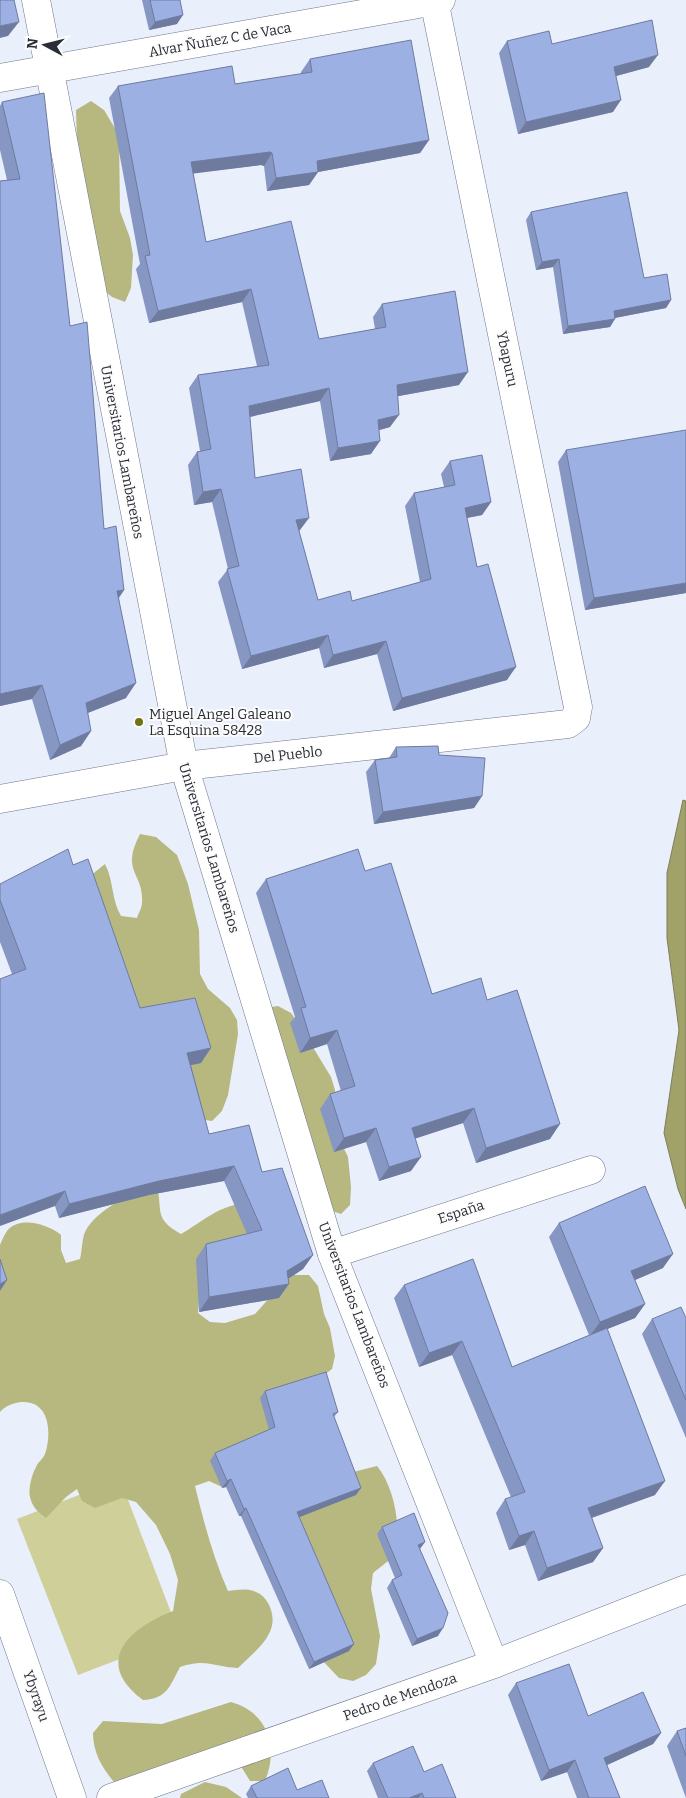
<svg xmlns="http://www.w3.org/2000/svg" width="686" height="1798" viewBox="0 0 686 1798" font-family="Bitter,serif">
	<style>
		.green { fill: #cecf99 }
		.forest { fill: #b7b87f }
		.water { fill: #a1a26a; stroke: #7d7f5a }
		.lines { fill: none; stroke-linecap: round; stroke-linejoin: round }
		.minor-casing { stroke: #6f768a; stroke-width: 29 }
		.tertiary-casing { stroke: #6f768a; stroke-width: 29 }
		.minor { stroke: #fff; stroke-width: 28 }
		.tertiary { stroke: #fff; stroke-width: 28 }
		.wall { fill: #8797c3 }
		.shaded-wall { fill: #6e7b9f }
		.building { fill: #9db0e3; stroke: #6e7b9f }
		.poi-dot { fill: #727115; stroke: #fcfcfc; stroke-width: 2 }
		.labels { text-anchor: middle; dominant-baseline: central; stroke-width: 4; stroke-linejoin: round; paint-order: stroke }
		.street-label { font-size: 14px; fill: #2a2d35; stroke: #fcfcfc }
		.poi-label { font-size: 14px; fill: #2a2d35; stroke: #fcfcfc; text-anchor: start }
	</style>
	<rect width="100%" height="100%" fill="#eaeffc"/>
	<path class="green" d="M120,1479L180,1636L78,1675L17,1519Z"/>
	<g class="forest">
		<path d="M91,101L104,110L119,135L120,211L130,238L133,255L131,288L125,302L112,297L101,288L78,179L76,110Z"/>
		<path d="M140,834L156,837L177,855L188,884L199,930L200,974L208,989L230,1008L237,1020L238,1034L228,1095L222,1111L212,1121L198,1119L0,1143L84,881L105,864C114,881 111,899 121,916L137,918C138,914 142,908 142,903C144,872 120,873 140,834Z"/>
		<path d="M278,1006L291,1013L300,1026L331,1077L335,1090L336,1132L348,1157L351,1187L350,1205L341,1214L329,1210L265,1008Z"/>
		<path d="M156,1183C164,1210 152,1218 181,1234C202,1222 216,1208 239,1204L250,1212L247,1242L199,1299L198,1313L210,1322L225,1323L255,1314L281,1285L293,1275H309L318,1286L324,1314L330,1328L335,1356L332,1369L282,1408L278,1422L222,1487L209,1481L195,1486C204,1523 213,1557 228,1591C238,1590 247,1588 256,1592C269,1597 276,1616 271,1629C266,1644 249,1657 238,1668C213,1667 207,1658 180,1667C170,1686 167,1699 143,1700C92,1662 129,1628 173,1611L178,1580L170,1554L156,1525L136,1502L122,1498L95,1508L82,1501L77,1489L66,1497L46,1518C39,1513 32,1507 30,1497C28,1489 32,1474 36,1467C38,1462 43,1459 45,1454C52,1433 50,1400 21,1402C13,1403 5,1406 0,1412V1245C2,1240 4,1235 7,1231C20,1215 49,1225 61,1235V1250L66,1263L80,1259C82,1251 82,1239 85,1232C96,1209 135,1192 156,1183Z"/>
		<path d="M377,1466C395,1488 400,1525 397,1554L373,1573L371,1589L380,1636L376,1664L366,1675L353,1681L339,1678L319,1657L285,1528L345,1474Z"/>
		<path d="M231,1702C268,1712 279,1748 265,1781H250L242,1768L230,1761L128,1798C110,1778 93,1760 93,1733L103,1721L162,1724Z"/>
		<path d="M205,1782L226,1787L242,1798H180L181,1794Z"/>
	</g>
	<path class="water" d="M683,800L686,801V1209L678,1189L664,1133L679,1030L667,938V873Z"/>
	<g class="lines">
		<defs>
			<g id="minor">
				<path d="M434,0L578,707L576,718L568,724L184,766L332,1254L494,1664"/>
				<path d="M0,78L441,0"/>
				<path d="M332,1254L591,1170"/>
				<path d="M0,1594L72,1798"/>
				<path d="M111,1798L494,1664L686,1589"/>
			</g>
			<path id="tertiary" d="M0,799L184,766L36,0"/>
		</defs>
		<use href="#minor" class="minor-casing"/>
		<use href="#tertiary" class="tertiary-casing"/>
		<use href="#minor" class="minor"/>
		<use href="#tertiary" class="tertiary"/>
	</g>
	<g class="wall">
		<path d="M142,0H180L177,24L149,30Z"/>
		<path d="M507,41L552,44L649,67L616,76L613,112L518,134L499,53Z"/>
		<path d="M310,59L429,140L420,153L318,172L309,185L267,191L264,166L261,165L193,173L206,242L319,339L375,329L373,317L382,304L459,385L398,396L390,427L379,430L371,454L330,461L320,401L250,417L255,478L300,530L299,531L318,600L352,601L420,582L405,506L414,493L444,487L441,474L450,461L491,502L482,515L467,518L477,567L507,680L393,711L377,654L324,668L319,648L242,669L218,582L228,569L212,502L194,505L188,465L197,452L200,451L189,388L198,375L257,366L242,302L149,323L136,269L140,264L109,98L118,86L235,84L301,74V72Z"/>
		<path d="M2,102L70,326L104,529L124,590L119,598L126,698L87,713L91,731L81,746L50,760L32,699L0,706V181L7,180L0,150V106Z"/>
		<path d="M531,212L644,278L671,300L666,308L615,318L610,327L563,334L553,267L536,270L526,220Z"/>
		<path d="M566,450L686,593L585,610L558,462Z"/>
		<path d="M396,747L439,755L482,796L474,808L374,824L366,772L375,760L389,758Z"/>
		<path d="M73,865L140,1008L201,1063L191,1065L209,1134L262,1172L313,1255L303,1269L288,1279L279,1298L199,1312L196,1259L206,1244L247,1234L224,1181L149,1195L59,1218L55,1206L12,974L0,942V884Z"/>
		<path d="M365,871L432,994L487,1000L550,1139L476,1163L463,1123L415,1138L411,1171L379,1181L366,1142L334,1152L320,1109L330,1094L341,1091L327,1044L300,1053L290,1023L295,1017L256,893L266,879Z"/>
		<path d="M559,1223L663,1268L635,1280L645,1304L635,1318L607,1329L655,1495L592,1518L603,1548L593,1562L538,1581L525,1545L509,1550L496,1513L505,1499L511,1497L452,1355L419,1367L394,1298L404,1285L512,1367L589,1335L549,1237Z"/>
		<path d="M686,1318V1438L642,1334L652,1319Z"/>
		<path d="M265,1391L338,1412L334,1417L356,1495L299,1517L349,1651L309,1669L241,1516H239L226,1487L222,1488L210,1461L215,1453L269,1430L260,1398Z"/>
		<path d="M382,1527L420,1549L438,1636L412,1646L387,1588L392,1580L395,1578L377,1534Z"/>
		<path d="M516,1683L588,1716L661,1733L653,1744L607,1765L620,1798H577L567,1772L541,1781L508,1695Z"/>
		<path d="M686,1728V1798L667,1746L677,1731Z"/>
		<path d="M373,1763L424,1772L456,1798H378L367,1771Z"/>
		<path d="M251,1786L297,1790L329,1798H248L246,1794Z"/>
	</g>
	<g class="shaded-wall">
		<path d="M183,15L177,24L149,30L155,22Z"/>
		<path d="M19,22L8,36L0,38V26Z"/>
		<path d="M658,55L649,67L605,79L614,67Z"/>
		<path d="M621,100L613,112L518,134L526,122Z"/>
		<path d="M429,140L420,153L318,172L309,185L267,191L276,178L317,161Z"/>
		<path d="M270,152L272,153L264,166L261,165L182,175L191,162Z"/>
		<path d="M559,259L553,267L536,270L542,262Z"/>
		<path d="M251,289L242,302L149,323L158,311Z"/>
		<path d="M671,300L666,308L609,319L614,311Z"/>
		<path d="M615,319L610,327L563,334L568,326Z"/>
		<path d="M468,372L459,385L388,398L397,385Z"/>
		<path d="M329,388L320,401L240,419L249,406Z"/>
		<path d="M399,415L390,427L369,433L378,420Z"/>
		<path d="M380,441L371,454L330,461L338,448Z"/>
		<path d="M221,489L212,502L194,505L203,492Z"/>
		<path d="M491,502L482,515L456,520L465,508Z"/>
		<path d="M309,518L300,530L287,533L296,520Z"/>
		<path d="M686,583V593L585,610L594,598Z"/>
		<path d="M124,590L114,604L117,591Z"/>
		<path d="M328,635L319,648L242,669L251,656Z"/>
		<path d="M386,641L377,654L324,668L333,655Z"/>
		<path d="M516,667L507,680L393,711L402,698Z"/>
		<path d="M136,683L126,698L75,718L86,703Z"/>
		<path d="M42,685L32,699L0,706V694Z"/>
		<path d="M91,731L81,746L50,760L60,745Z"/>
		<path d="M482,796L474,808L374,824L383,812Z"/>
		<path d="M337,1030L327,1044L300,1053L310,1038Z"/>
		<path d="M211,1048L201,1063L177,1068L187,1053Z"/>
		<path d="M474,1108L463,1123L402,1143L412,1128Z"/>
		<path d="M560,1124L550,1139L476,1163L486,1148Z"/>
		<path d="M376,1128L366,1142L334,1152L344,1138Z"/>
		<path d="M421,1157L411,1171L379,1181L389,1167Z"/>
		<path d="M234,1166L224,1181L149,1195L59,1218L69,1204L159,1181Z"/>
		<path d="M65,1191L55,1206L0,1226V1215Z"/>
		<path d="M673,1254L663,1268L621,1286L631,1271Z"/>
		<path d="M313,1255L303,1269L277,1286L287,1271Z"/>
		<path d="M7,1280L0,1291V1284Z"/>
		<path d="M289,1284L279,1298L199,1312L209,1297Z"/>
		<path d="M645,1304L635,1318L590,1336L600,1322Z"/>
		<path d="M462,1341L452,1355L419,1367L429,1353Z"/>
		<path d="M231,1479L226,1487L222,1488L227,1481Z"/>
		<path d="M665,1481L655,1495L579,1522L588,1508Z"/>
		<path d="M361,1488L356,1495L292,1520L297,1512Z"/>
		<path d="M246,1508L241,1516H239L244,1509Z"/>
		<path d="M534,1531L525,1545L509,1550L519,1536Z"/>
		<path d="M425,1542L420,1549L418,1545Z"/>
		<path d="M603,1548L593,1562L538,1581L547,1568Z"/>
		<path d="M443,1628L438,1636L412,1646L417,1639Z"/>
		<path d="M354,1644L349,1651L309,1669L314,1662Z"/>
		<path d="M661,1733L653,1744L596,1770L604,1758Z"/>
		<path d="M575,1760L567,1772L541,1781L549,1770Z"/>
		<path d="M422,1793L418,1798H409Z"/>
	</g>
	<g class="building">
		<path d="M0,0H14L19,22L0,26Z"/>
		<path d="M150,0H180L183,15L155,22Z"/>
		<path d="M652,20L658,55L614,67L621,100L526,122L507,41L549,31L552,44Z"/>
		<path d="M411,40L429,140L317,161L318,172L276,178L272,153L270,152L191,162L206,242L291,221L319,339L386,327L382,304L455,291L468,372L397,385L399,415L378,420L380,441L338,448L329,388L249,406L255,478L301,469L309,518L296,520L318,600L350,591L352,601L431,579L414,493L455,485L450,461L482,455L491,502L465,508L477,567L488,564L516,667L402,698L386,641L333,655L328,635L251,656L227,569L239,566L221,489L203,492L197,452L211,449L198,375L269,365L251,289L158,311L145,256L150,255L118,86L232,66L235,84L312,72L310,59Z"/>
		<path d="M44,93L70,326L87,322L104,529L116,526L124,590L117,591L136,683L86,703L91,731L60,745L42,685L0,694V181L20,179L2,102Z"/>
		<path d="M627,192L644,278L667,274L671,300L614,311L615,319L568,326L559,259L542,262L531,212Z"/>
		<path d="M686,430V583L594,598L566,450Z"/>
		<path d="M438,746L439,755L485,758L482,796L383,812L375,760L397,757L396,747Z"/>
		<path d="M68,849L73,865L88,859L140,1008L195,998L211,1048L187,1053L209,1134L249,1125L262,1172L282,1168L313,1255L287,1271L289,1284L209,1297L206,1244L262,1230L234,1166L159,1181L69,1204L65,1191L0,1215V979L26,969L0,900V884Z"/>
		<path d="M358,849L365,871L391,863L432,994L481,978L487,1000L517,990L560,1124L486,1148L474,1108L412,1128L421,1157L389,1167L376,1128L344,1138L330,1094L355,1086L337,1030L310,1038L301,1008L306,1007L266,879Z"/>
		<path d="M645,1186L673,1254L631,1271L645,1304L600,1322L559,1223Z"/>
		<path d="M0,1259L7,1280L0,1284Z"/>
		<path d="M473,1259L512,1367L607,1328L665,1481L588,1508L603,1548L547,1568L534,1531L519,1536L505,1499L525,1492L462,1341L429,1353L404,1285Z"/>
		<path d="M681,1307L686,1318V1400L652,1319Z"/>
		<path d="M326,1372L338,1412L333,1414L361,1488L297,1512L354,1644L314,1662L246,1508L244,1509L231,1479L227,1481L215,1453L275,1427L265,1391Z"/>
		<path d="M414,1513L425,1542L418,1545L448,1613L443,1628L417,1639L392,1580L402,1575L382,1527Z"/>
		<path d="M569,1664L588,1716L643,1692L661,1733L604,1758L620,1798H589L575,1760L549,1770L516,1683Z"/>
		<path d="M686,1728V1756L677,1731Z"/>
		<path d="M413,1746L424,1772L442,1764L456,1798H424L422,1793L409,1798H388L373,1763Z"/>
		<path d="M288,1768L297,1790L322,1780L329,1798H257L251,1786Z"/>
	</g>
	<circle class="poi-dot" cx="139" cy="722" r="5"/>
	<g class="labels">
		<g class="street-label">
			<text transform="translate(220 40) rotate(-10)">Alvar Ñuñez C de Vaca</text>
			<text transform="translate(507 359) rotate(78)">Ybapuru</text>
			<text transform="translate(122 452) rotate(79)">Universitarios Lambareños</text>
			<text transform="translate(288 755) rotate(-6)">Del Pueblo</text>
			<text transform="translate(209 848) rotate(73)">Universitarios Lambareños</text>
			<text transform="translate(461 1212) rotate(-18)">España</text>
			<text transform="translate(354 1305) rotate(69)">Universitarios Lambareños</text>
			<text transform="translate(36 1696) rotate(71)">Ybyrayu</text>
			<text transform="translate(400 1697) rotate(-19)">Pedro de Mendoza</text>
		</g>
		<g class="poi-label">
			<text x="149" y="714">Miguel Angel Galeano<tspan x="149" dy="16">La Esquina 58428</tspan></text>
		</g>
	</g>
	<g transform="translate(45 45) rotate(277)" stroke="#fcfcfc" stroke-width="4" paint-order="stroke">
	<path d="M0-4L9 19L0 12L-9 19Z" fill="#2a2d35"/>
	<text y="-8" font-size="14" font-weight="bold" text-anchor="middle" fill="#2a2d35">N</text>
	</g>
</svg>
